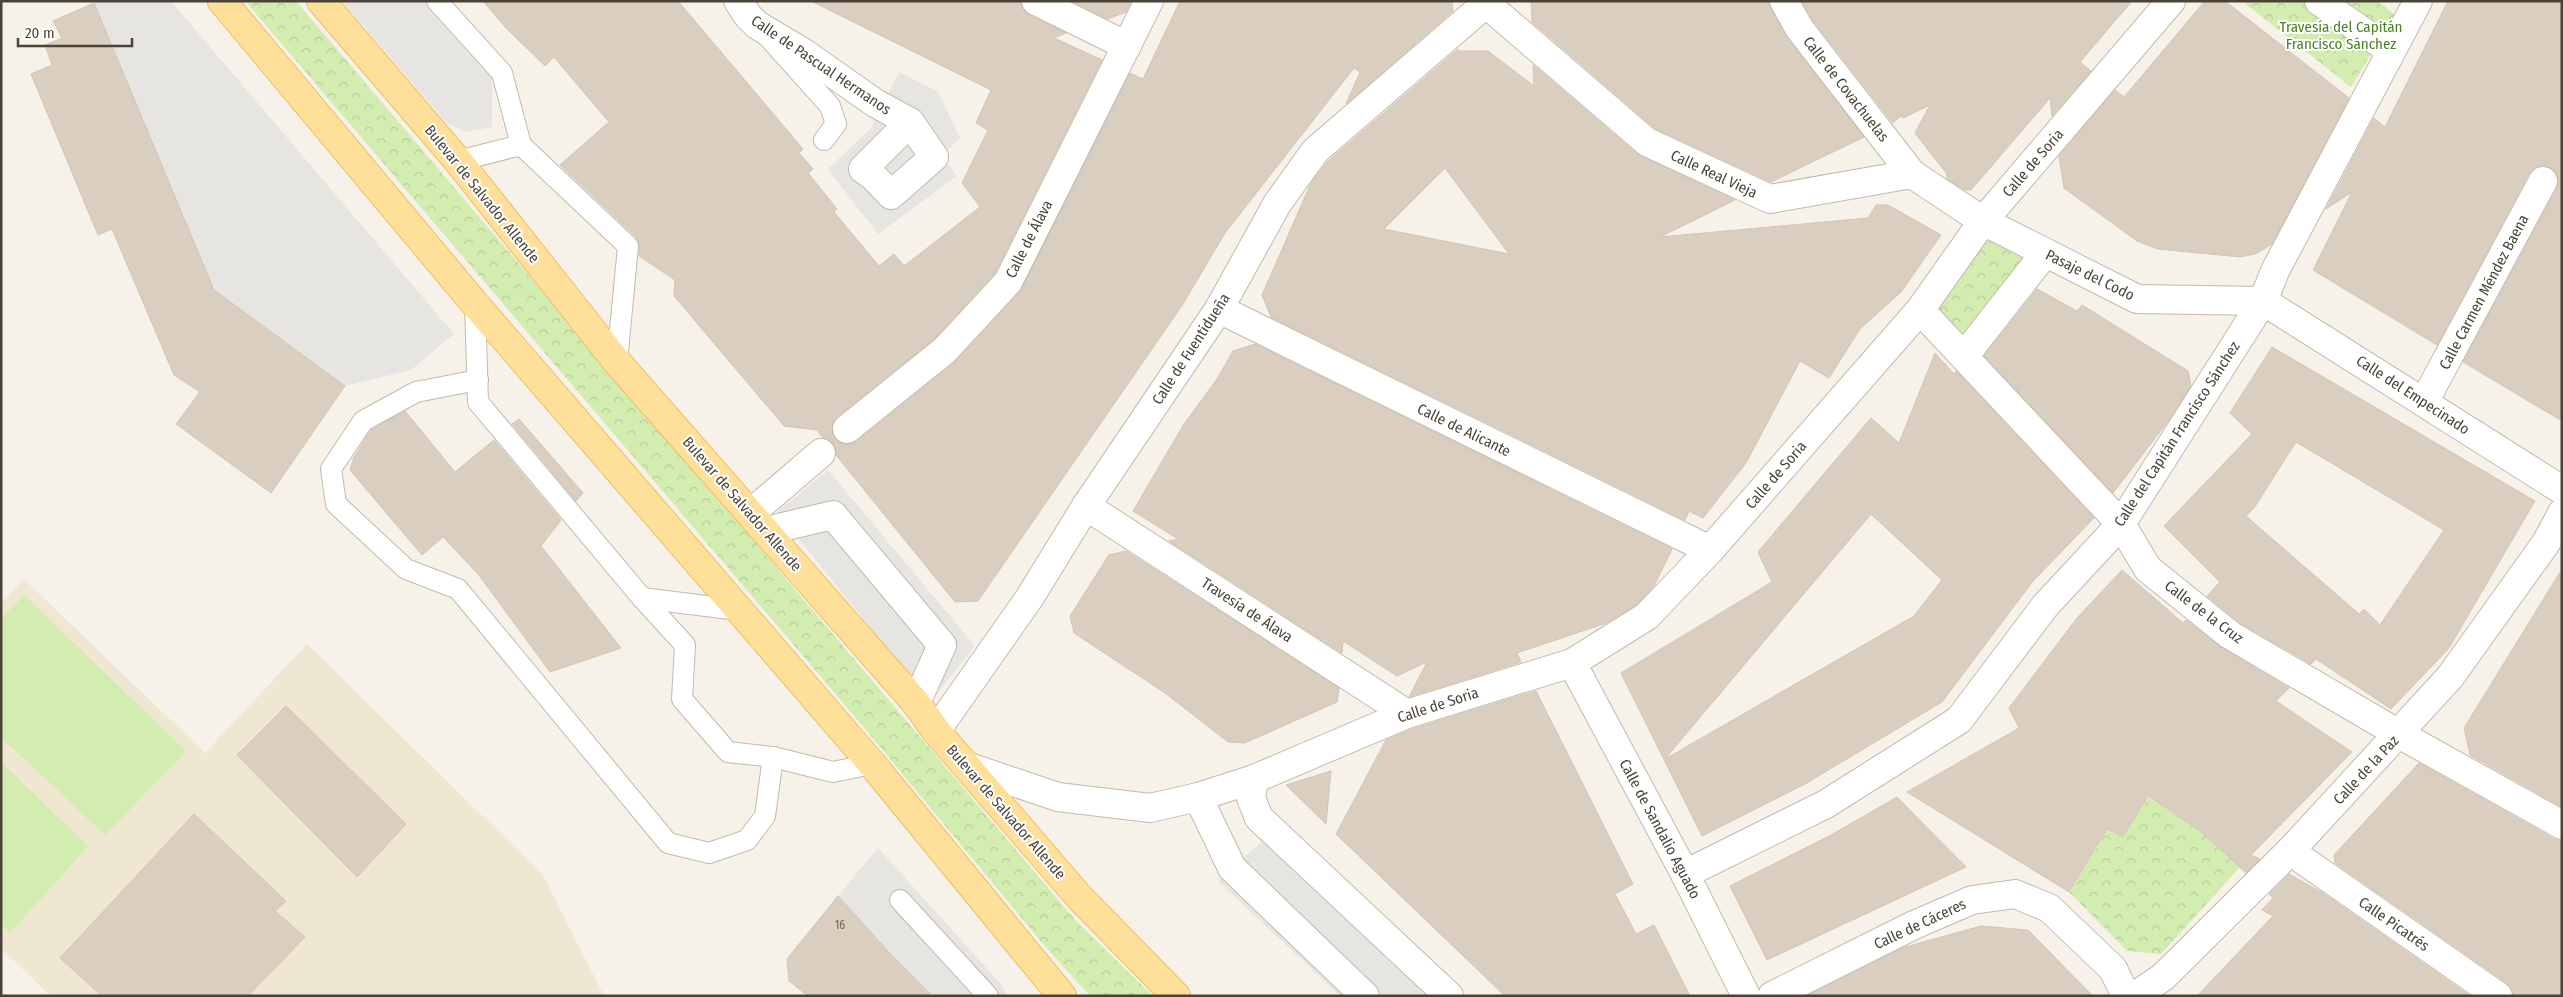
<svg xmlns="http://www.w3.org/2000/svg" width="2563" height="997" viewBox="0 0 2563 997" font-family="'Fira Sans Condensed',sans-serif">
	<style>
		.education { fill: #f0e7d3 }
		.park { fill: url(#park-crowns) }
		.garden { fill: #d3edb1 }
		.parking { fill: #e7e5e2 }
		.building { fill: #d9cebf; stroke: #d4c5b1; fill-rule: evenodd }
		.lines { fill: none; stroke-linecap: round; stroke-linejoin: round }
		.lane-casing { stroke: #c2baac; stroke-width: 22 }
		.street-casing { stroke: #c2baac; stroke-width: 30 }
		.primary-casing { stroke: #edbf62; stroke-width: 30 }
		.lane { stroke: #fff; stroke-width: 20 }
		.street { stroke: #fff; stroke-width: 28 }
		.primary { stroke: #ffe09a; stroke-width: 28 }
		.labels { text-anchor: middle; dominant-baseline: central; stroke-width: 4; stroke-linejoin: round; paint-order: stroke }
		.number-label { font-size: 12px; fill: #6e6659 }
		.park-label { font-size: 15px; fill: #4b8225; stroke: #fff }
		.street-label { font-size: 15px; fill: #4b4337; stroke: #fff }
	</style>
	<defs>
		<pattern id="park-crowns" width="20" height="18" patternUnits="userSpaceOnUse" patternTransform="scale(1.25)"><rect width="20" height="18" fill="#d3edb1"/><path d="M2 6a3 3 0 1 1 6 0M12 15a3 3 0 1 1 6 0" fill="none" stroke="#b7cc99"/></pattern>
	</defs>
	<rect width="100%" height="100%" fill="#f6f2ea"/>
	<path class="education" d="M24,579L205,753L307,644L543,875L604,996H50L1,948V603Z"/>
	<g class="park">
		<path d="M245,1H296L1078,923L1153,996H1090L1043,944L861,724Z"/>
		<path d="M2242,1H2377L2395,15L2351,87Z"/>
		<path d="M1984,229L2043,257L1968,351L1928,310Z"/>
		<path d="M2148,797L2202,832L2240,867L2161,954L2127,951L2069,892L2107,828L2123,837Z"/>
	</g>
	<g class="garden">
		<path d="M24,595L186,751L105,835L1,737V618Z"/>
		<path d="M1,762L88,846L10,933L1,924Z"/>
	</g>
	<g class="parking">
		<path d="M93,1H171L454,334L411,370L345,386L214,290Z"/>
		<path d="M342,1H451L502,59L492,81V127L466,132L447,123Z"/>
		<path d="M899,72L938,92L960,138L942,156L957,176L878,234L828,169L871,128Z"/>
		<path d="M828,470L975,646L930,702L777,512Z"/>
		<path d="M1268,836L1439,996H1340L1218,881Z"/>
		<path d="M878,848L1000,983L1007,996H932L838,896Z"/>
	</g>
	<g class="building">
		<path d="M483,1H678L803,149L799,153L813,169L808,173L837,209L834,212L879,266L894,254L904,266L980,207L962,183L988,130L976,123L991,90L811,1H1020L1023,9L1029,15L1066,33L1054,38L1102,60L995,273L934,339L837,417L833,423L832,431L835,438L841,443L849,444L857,441L955,362L1020,292L1130,73L1143,79L1180,1H1452L1453,11L1346,104L1360,72L1354,68L1225,233L1183,304L978,601L955,602L836,455L832,442L823,438L817,430L784,426L674,296L675,280L639,256V242L636,237L560,165L609,122L554,57L545,66L506,28Z"/>
		<path d="M1072,1H1131L1126,12L1107,19Z"/>
		<path d="M1531,1H1768L1787,38L1864,137L1771,182L1656,129L1532,22Z"/>
		<path d="M1802,1H2132L2080,62L2091,71L2052,116L2050,98L1971,190H1965L1947,179V174L1915,133L1930,105L1903,118L1901,116L1893,123L1812,19Z"/>
		<path d="M2205,1H2225L2349,98L2272,244L2255,254L2240,257L2158,249L2137,241L2064,188L2059,156L2115,90L2124,97Z"/>
		<path d="M2448,1H2562V421L2463,362L2557,188L2559,180L2556,173L2551,168L2542,165L2534,168L2529,174L2437,345L2313,270L2352,192L2326,209L2374,118L2385,127Z"/>
		<path d="M94,3L214,290L345,386L271,493L176,424L200,392L174,375L112,229L98,235L31,74L52,65L45,45L62,38L53,21Z"/>
		<path d="M1458,49V51H1488L1534,86L1533,65L1637,154L1735,200L1660,237L1868,218L1876,205H1888L1941,235L1901,292L1860,329L1829,378L1800,361L1746,463L1703,518L1689,511L1685,520L1271,317L1262,295L1311,183L1327,162ZM1445,168L1509,254L1384,229Z"/>
		<path d="M2037,289L2077,311L2082,305L2188,371L2191,386L2166,424L2113,493L1984,356Z"/>
		<path d="M1255,344L1672,549L1654,586L1637,604L1606,623L1517,653L1521,662L1409,697L1427,662L1397,676L1343,641L1342,653L1169,541L1178,539L1133,511L1184,424L1217,379L1233,351Z"/>
		<path d="M2272,347L2535,501L2449,648L2391,709L2316,659L2311,664L2239,622L2207,596L2220,582L2164,526L2252,434L2230,413ZM2296,442L2444,530L2380,625L2364,609L2359,614L2246,516L2254,508Z"/>
		<path d="M1935,353L1954,374L1956,371L2094,518L2033,581L1942,702L1805,784L1702,836L1621,673L1772,582L1758,552L1871,418L1899,443ZM1871,514L1942,580L1914,616L1665,759Z"/>
		<path d="M405,411L455,472L494,440L561,520L541,546L621,648L550,672L478,574L443,537L422,555L350,470L354,457L371,430Z"/>
		<path d="M519,419L583,493L576,501L512,424Z"/>
		<path d="M1126,551L1339,688L1337,702L1245,743L1228,742L1165,693L1074,633L1070,616L1109,555Z"/>
		<path d="M2562,569V807L2470,755L2464,728Z"/>
		<path d="M2122,570L2183,623L2186,620L2222,648L2289,688L2276,701L2352,752L2251,855L2260,859L2246,873L2202,832L2148,796L2123,837L2107,828L2069,892L1907,792L2019,728L2009,708L2077,618Z"/>
		<path d="M1536,691L1633,884L1615,894L1636,934L1654,925L1690,996H1505L1336,834L1379,753L1389,752L1380,751L1386,740L1412,729Z"/>
		<path d="M286,706L406,824L357,877L237,755Z"/>
		<path d="M2419,763L2554,839L2562,841V996H2513L2507,983L2335,863L2334,855Z"/>
		<path d="M1331,771L1326,824L1286,785Z"/>
		<path d="M1897,797L1966,867L1767,960L1730,886L1831,835Z"/>
		<path d="M194,814L286,901L275,911L305,937L248,996H102L60,958Z"/>
		<path d="M2289,874L2321,892L2470,996H2197L2273,916L2262,910L2273,898L2269,894Z"/>
		<path d="M838,896L890,953L932,996H808L789,981L787,959Z"/>
		<path d="M1981,926L2028,930L2093,996H1807L1905,947Z"/>
	</g>
	<g class="lines">
		<defs>
			<g id="lane">
				<path d="M437,1L502,73L521,145L628,246L617,362"/>
				<path d="M768,37L830,106L836,124L824,140"/>
				<path d="M458,161L521,145"/>
				<path d="M475,304L478,402L642,598L685,645L682,699L728,752L773,757L833,772L872,764"/>
				<path d="M478,380L416,392L363,421L331,469L336,504L406,569L458,589L668,843L709,853L747,840L765,816L773,757"/>
				<path d="M642,598L738,610"/>
				<path d="M900,900L988,996"/>
			</g>
			<g id="street">
				<path d="M738,1L748,16L757,25L804,53L875,103L910,122L934,157L891,195L874,177L863,169L910,122"/>
				<path d="M1036,1L1127,46"/>
				<path d="M1483,1L1647,142L1770,199L1912,174L1983,221L2137,299L2263,301L2562,490"/>
				<path d="M1784,1L1799,28L1912,174"/>
				<path d="M2319,1L2391,51"/>
				<path d="M1219,309L1710,550"/>
				<path d="M1920,310L2121,524L2148,569L2230,635L2399,734L2562,825"/>
				<path d="M1965,355L2045,253"/>
				<path d="M2424,402L2543,181"/>
				<path d="M847,429L945,350L1008,282L1149,1"/>
				<path d="M1086,506L1407,714"/>
				<path d="M751,513L821,453"/>
				<path d="M766,531L833,515L942,645L916,703"/>
				<path d="M1572,663L1685,874L1746,996"/>
				<path d="M936,731L1030,597L1086,506L1219,309L1277,204L1315,151L1489,1"/>
				<path d="M969,767L1058,797L1150,808L1198,797L1254,779L1407,714L1572,663L1647,616L1710,550L1920,310L1983,221L2171,1"/>
				<path d="M1254,779L1251,798L1259,818L1449,996"/>
				<path d="M1198,797L1232,868L1365,996"/>
				<path d="M2290,851L2498,996"/>
				<path d="M1685,874L1826,804L1959,720L2045,606L2121,524L2263,301L2275,271L2418,1"/>
				<path d="M1772,996L1914,925L1972,900L2015,894L2049,908L2113,969L2126,996"/>
				<path d="M2135,996L2163,977L2290,851L2450,677L2546,543L2562,513"/>
			</g>
			<g id="primary">
				<path d="M222,1L475,304L872,764L1062,996"/>
				<path d="M321,1L458,161L617,362L916,703L936,731L1080,898L1176,996"/>
			</g>
		</defs>
		<use href="#lane" class="lane-casing"/>
		<use href="#street" class="street-casing"/>
		<use href="#primary" class="primary-casing"/>
		<use href="#lane" class="lane"/>
		<use href="#street" class="street"/>
		<use href="#primary" class="primary"/>
	</g>
	<g class="labels">
		<g class="number-label">
			<text x="840" y="925">16</text>
		</g>
		<g class="park-label">
			<text x="2341" y="27">Travesía del Capitán<tspan x="2341" dy="17">Francisco Sánchez</tspan></text>
		</g>
		<g class="street-label">
			<text transform="translate(821 65) rotate(34)">Calle de Pascual Hermanos</text>
			<text transform="translate(1846 89) rotate(52)">Calle de Covachuelas</text>
			<text transform="translate(2033 163) rotate(-49)">Calle de Soria</text>
			<text transform="translate(1714 174) rotate(25)">Calle Real Vieja</text>
			<text transform="translate(482 194) rotate(51)">Bulevar de Salvador Allende</text>
			<text transform="translate(1029 239) rotate(-63)">Calle de Álava</text>
			<text transform="translate(2090 275) rotate(26)">Pasaje del Codo</text>
			<text transform="translate(2484 292) rotate(-62)">Calle Carmen Méndez Baena</text>
			<text transform="translate(1191 349) rotate(-57)">Calle de Fuentidueña</text>
			<text transform="translate(2413 395) rotate(33)">Calle del Empecinado</text>
			<text transform="translate(1464 430) rotate(26)">Calle de Alicante</text>
			<text transform="translate(2177 434) rotate(-57)">Calle del Capitán Francisco Sánchez</text>
			<text transform="translate(1776 475) rotate(-49)">Calle de Soria</text>
			<text transform="translate(742 504) rotate(49)">Bulevar de Salvador Allende</text>
			<text transform="translate(1247 610) rotate(33)">Travesía de Álava</text>
			<text transform="translate(2204 612) rotate(37)">Calle de la Cruz</text>
			<text transform="translate(1438 705) rotate(-18)">Calle de Soria</text>
			<text transform="translate(2366 770) rotate(-47)">Calle de la Paz</text>
			<text transform="translate(1006 812) rotate(49)">Bulevar de Salvador Allende</text>
			<text transform="translate(1660 829) rotate(62)">Calle de Sandalio Aguado</text>
			<text transform="translate(1920 924) rotate(-25)">Calle de Cáceres</text>
			<text transform="translate(2394 924) rotate(35)">Calle Picatrés</text>
		</g>
	</g>
	<rect width="2563" height="997" fill="none" stroke="#4b4337" stroke-width="5"/>
	<path d="M18 38v8h114v-8" fill="none" stroke="#4b4337" stroke-width="2.5"/>
	<text x="25" y="38" font-size="15" fill="#4b4337" stroke="#ffffff" stroke-width="4" paint-order="stroke">20 m</text>
</svg>
